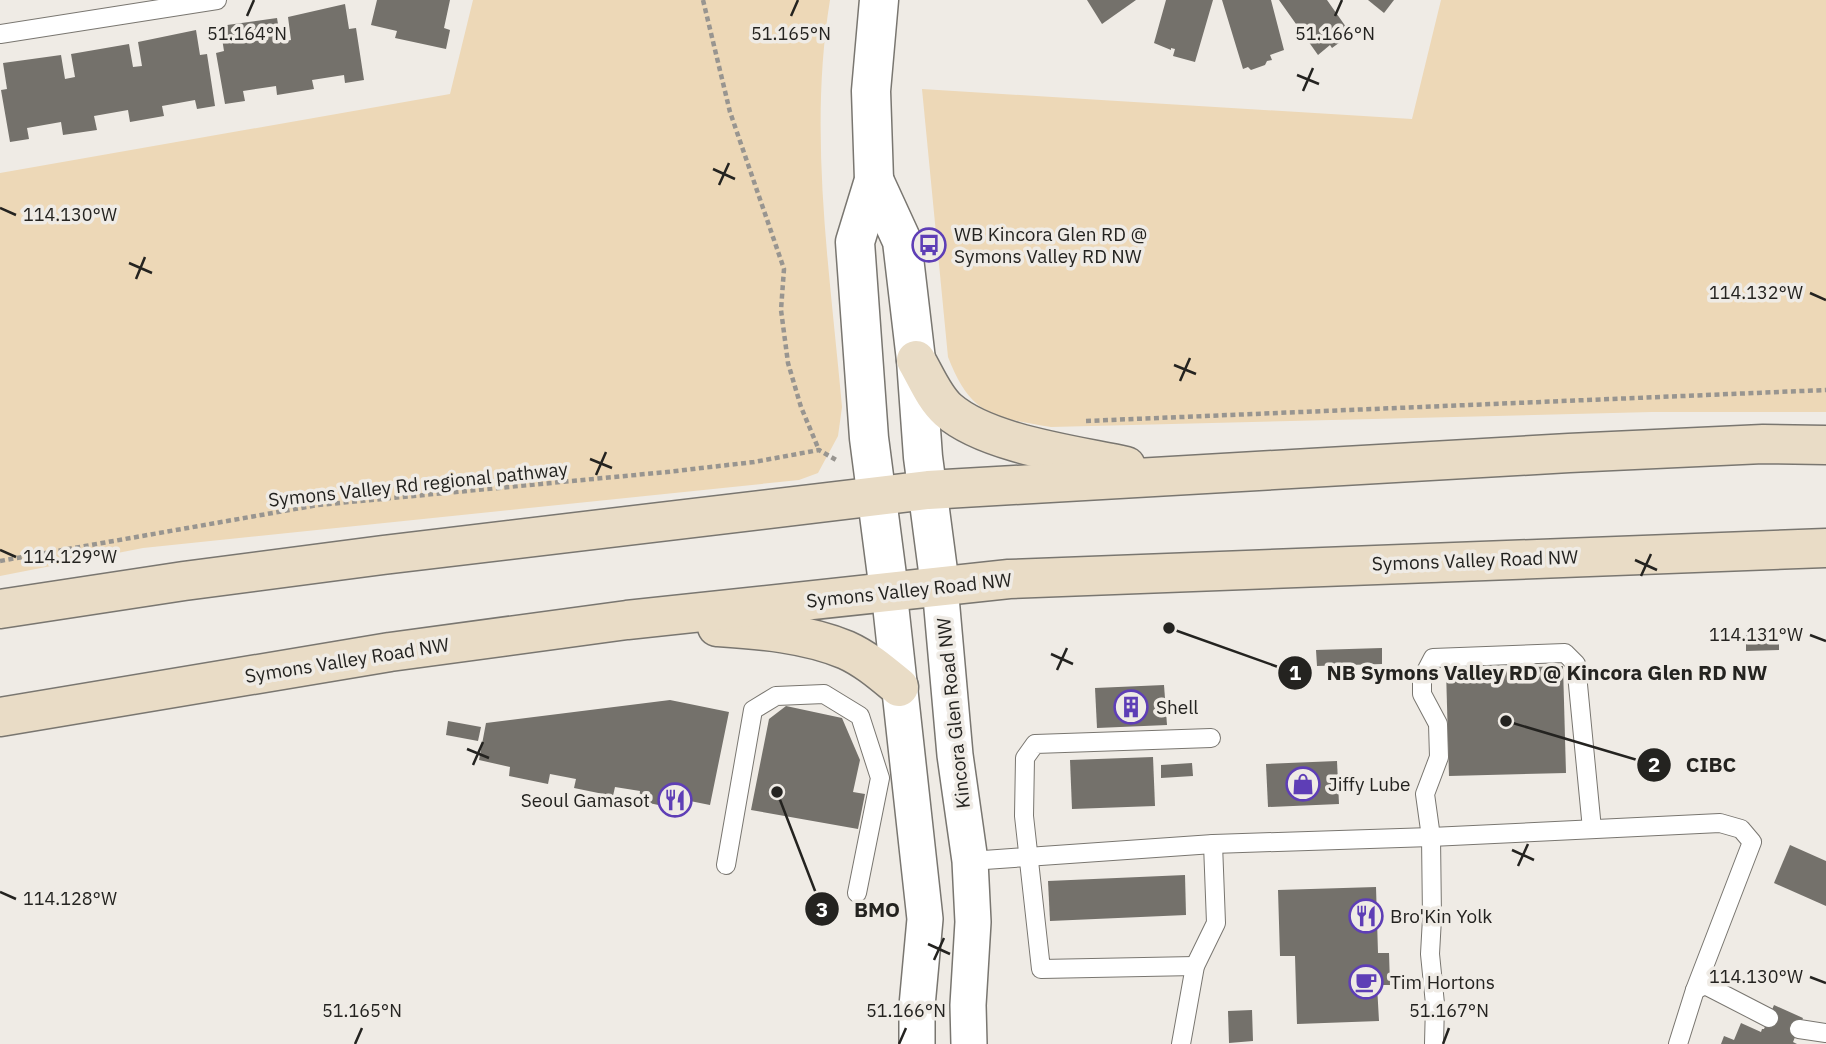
<svg xmlns="http://www.w3.org/2000/svg" width="1826" height="1044" viewBox="0 0 1826 1044" font-family="'IBM Plex Sans',sans-serif">
	<style>
		.green { fill: #edd8b7 }
		.building { fill: #74716b }
		.lines { fill: none; stroke-linecap: round; stroke-linejoin: round }
		.service-casing { stroke: #797670; stroke-width: 20 }
		.minor-casing { stroke: #797670; stroke-width: 38 }
		.tertiary-casing { stroke: #797670; stroke-width: 41 }
		.secondary-casing { stroke: #797670; stroke-width: 41 }
		.path { stroke: #989590; stroke-width: 4.5; stroke-dasharray: 5 3.5; stroke-linecap: butt }
		.service { stroke: #fff; stroke-width: 18 }
		.minor { stroke: #fff; stroke-width: 35 }
		.tertiary { stroke: #fff; stroke-width: 38 }
		.secondary { stroke: #e9dcc6; stroke-width: 38 }
		.ticks { fill: none; stroke: #242320; stroke-width: 2.5 }
		.labels { text-anchor: middle; dominant-baseline: central; stroke-width: 7; stroke-linejoin: round; paint-order: stroke }
		.poi-label { font-size: 19px; fill: #242320; stroke: #efebe5; text-anchor: start }
		.street-label { font-size: 19px; fill: #242320; stroke: #efebe5 }
		.ticks-label { font-size: 18px; text-anchor: middle; fill: #242320; stroke: #efebe5; stroke-width: 7; stroke-linejoin: round; paint-order: stroke }
		.leader { fill: none; stroke: #242320; stroke-width: 2.5 }
		.callout-dot { fill: #242320; stroke: #efebe5; stroke-width: 2.5 }
		.mark-label { font-size: 21px; text-anchor: middle; font-weight: bold; fill: #fff }
		.callout-label { font-size: 21px; text-anchor: middle; font-weight: bold; fill: #242320; stroke: #efebe5; stroke-width: 7; stroke-linejoin: round; paint-order: stroke }
	</style>
	<rect width="100%" height="100%" fill="#efebe5"/>
	<g class="green">
		<path d="M473,0H830C808,134 830,272 842,407L838,436L818,473L799,480L143,548L0,576V173L450,94Z"/>
		<path d="M1441,0H1826V412H1652L1051,427C993,417 971,416 948,357L922,89L1412,119Z"/>
	</g>
	<g class="building">
		<path d="M377,0H450L444,28L450,30L446,49L395,38L397,31L371,25Z"/>
		<path d="M1087,0H1136L1102,24Z"/>
		<path d="M1166,0H1213L1195,62L1173,56L1175,49L1171,48V50L1154,43Z"/>
		<path d="M1222,0H1271L1284,50L1270,55L1272,60L1267,61L1265,65L1251,70L1248,67L1243,69Z"/>
		<path d="M1279,0H1327L1351,34L1332,48L1330,45L1318,55Z"/>
		<path d="M1368,0H1394L1384,13Z"/>
		<path d="M345,4L349,29L356,28L364,80L345,83L344,75L312,80L314,89L277,95L276,86L243,91L245,101L225,104L216,53L224,51L220,26L277,18L281,42L291,40L288,17Z"/>
		<path d="M196,30L200,55L207,54L215,106L197,109L195,100L162,106L164,116L130,122L128,110L94,116L97,130L63,135L61,122L27,128L29,139L10,142L1,90L7,89L3,63L61,55L65,79L75,77L71,54L129,44L133,67L142,66L138,42Z"/>
		<path d="M1779,634V650L1746,651V635Z"/>
		<path d="M1382,648V664L1317,666L1316,650Z"/>
		<path d="M1563,666L1566,773L1449,776L1446,670Z"/>
		<path d="M1164,685L1167,725L1097,728L1095,688Z"/>
		<path d="M670,700L729,712L710,805L680,799L678,809L639,801L640,791L615,787L613,796L574,788L576,779L550,774L548,784L509,776L510,767L479,760L486,723Z"/>
		<path d="M786,706L842,718L860,760L853,792L865,794L858,829L751,810L769,719Z"/>
		<path d="M448,721L481,727L478,741L446,735Z"/>
		<path d="M1153,757L1155,806L1072,809L1070,760Z"/>
		<path d="M1337,761L1339,804L1268,807L1266,764Z"/>
		<path d="M1192,763L1193,776L1161,778V765Z"/>
		<path d="M1790,845L1826,861V906L1774,883Z"/>
		<path d="M1185,875L1186,915L1050,921L1048,881Z"/>
		<path d="M1376,887L1378,953H1389L1390,985H1377L1379,1021L1297,1024L1295,956H1280L1278,890Z"/>
		<path d="M1774,1005L1803,1018L1793,1042L1797,1044H1721L1724,1036L1734,1040L1741,1023L1761,1032L1762,1029H1764Z"/>
		<path d="M1252,1010L1253,1041L1229,1043L1228,1011Z"/>
	</g>
	<g class="lines">
		<defs>
			<g id="service">
				<path d="M0,34L217,0"/>
				<path d="M970,861L1213,844L1431,837L1720,823L1741,829L1752,842L1695,990L1678,1044"/>
				<path d="M726,865L753,710L776,696L824,694L860,716L880,778L857,893"/>
				<path d="M1195,966L1041,969L1024,816L1025,758L1035,744L1211,738"/>
				<path d="M1695,990L1705,985L1769,1018"/>
				<path d="M1799,1029L1826,1033"/>
				<path d="M1181,1044L1195,966L1216,923L1213,844"/>
				<path d="M1434,1044L1435,1004L1430,954L1432,918L1431,837L1425,794L1439,757L1438,724L1422,694V679L1433,658L1565,653L1576,664L1592,829"/>
			</g>
			<g id="minor">
				<path d="M940,586L955,755L970,861L973,922L968,1005L969,1044"/>
				<path d="M889,591L925,919L917,1006V1044"/>
			</g>
			<g id="tertiary">
				<path d="M879,0L871,91L874,180L855,242L869,438L889,591"/>
				<path d="M874,180L902,241L916,360L923,457L940,586"/>
			</g>
			<g id="secondary">
				<path d="M916,360C925,375 934,398 948,410C987,444 1075,455 1126,466"/>
				<path d="M0,609L184,581L383,555L928,490L1569,453L1763,444L1826,445"/>
				<path d="M717,627C760,630 805,633 846,650C866,659 882,673 899,687"/>
				<path d="M0,717L390,652L627,620L1009,579L1826,548"/>
			</g>
		</defs>
		<use href="#service" class="service-casing"/>
		<use href="#minor" class="minor-casing"/>
		<use href="#tertiary" class="tertiary-casing"/>
		<use href="#secondary" class="secondary-casing"/>
		<g class="path">
			<path d="M703,0L730,112L784,269L781,310L788,363L801,407L819,450"/>
			<path d="M1086,421L1826,390"/>
			<path d="M0,561L318,505L667,472L754,462L819,450L838,461"/>
		</g>
		<use href="#service" class="service"/>
		<use href="#minor" class="minor"/>
		<use href="#tertiary" class="tertiary"/>
		<use href="#secondary" class="secondary"/>
	</g>
	<path class="ticks" d="M247,16L254,0M791,16L798,0M1335,16L1342,0M1297,75L1319,84M1303,91L1313,68M713,169L735,179M719,185L729,163M0,208L16,215M129,263L152,273M136,279L145,257M1810,293L1826,300M1174,365L1196,374M1180,381L1190,358M590,459L612,468M596,475L606,452M0,550L16,557M1635,560L1657,570M1641,576L1651,554M1810,635L1826,641M1051,654L1073,664M1057,670L1067,648M467,749L489,758M473,765L483,742M1512,850L1534,860M1518,866L1528,844M0,892L16,899M928,944L950,954M934,960L944,938M1810,977L1826,983M355,1044L362,1028M899,1044L906,1028M1443,1044L1449,1028"/>
	<defs>
		<symbol id="bus-ring" viewBox="-11 -11 22 22"><circle r="9.5" fill="#efebe5" stroke="#5e3eb6" stroke-width="1.5"/><path d="M-5-6H5V4H4V6H2V4H-2V6H-4V4H-5ZM-3.5-4V0h7V-4ZM-3.5 1.2v1.5H-2V1.2ZM2 1.2v1.5H3.5V1.2Z" fill="#5e3eb6"/></symbol>
		<symbol id="building-ring" viewBox="-11 -11 22 22"><circle r="9.5" fill="#efebe5" stroke="#5e3eb6" stroke-width="1.5"/><path d="M-4-6H4V6H1V3H-1V6H-4ZM-2.5-4.3h1.7v1.8h-1.7ZM.8-4.3h1.7v1.8H.8ZM-2.5-1h1.7V.8h-1.7ZM.8-1h1.7V.8H.8Z" fill="#5e3eb6"/></symbol>
		<symbol id="shop-ring" viewBox="-11 -11 22 22"><circle r="9.5" fill="#efebe5" stroke="#5e3eb6" stroke-width="1.5"/><path d="M-5-2.5h2.3a2.7 3.5 0 0 1 5.4 0H5L5.5 6h-11ZM-1.5-2.5h3a1.5 2.3 0 0 0-3 0Z" fill="#5e3eb6"/></symbol>
		<symbol id="restaurant-ring" viewBox="-11 -11 22 22"><circle r="9.5" fill="#efebe5" stroke="#5e3eb6" stroke-width="1.5"/><path d="M-5-6h1v4h1v-4h1v4h1v-4h1v5L-1.5 .5V6h-2V.5L-5-1ZM5-6V6H3V1.5H1.5Q1.5-4 5-6Z" fill="#5e3eb6"/></symbol>
		<symbol id="cafe-ring" viewBox="-11 -11 22 22"><circle r="9.5" fill="#efebe5" stroke="#5e3eb6" stroke-width="1.5"/><path d="M-5.5-4.5H6V0H3Q3 3.5 0 3.5H-2.5Q-5.5 3.5-5.5 0ZM3-3.2v2h1.7v-2ZM-6 4.5H4V6H-6Z" fill="#5e3eb6"/></symbol>
	</defs>
	<g fill-rule="evenodd">
		<use href="#bus-ring" x="910" y="226" width="38" height="38"/>
		<use href="#building-ring" x="1112" y="688" width="38" height="38"/>
		<use href="#shop-ring" x="1284" y="765" width="38" height="38"/>
		<use href="#restaurant-ring" x="656" y="781" width="38" height="38"/>
		<use href="#restaurant-ring" x="1347" y="897" width="38" height="38"/>
		<use href="#cafe-ring" x="1347" y="963" width="38" height="38"/>
	</g>
	<g class="labels">
		<g class="poi-label">
			<text x="954" y="234">WB Kincora Glen RD @<tspan x="954" dy="22">Symons Valley RD NW</tspan></text>
			<text x="1156" y="707">Shell</text>
			<text x="1328" y="784">Jiffy Lube</text>
			<text x="650" y="800" text-anchor="end">Seoul Gamasot</text>
			<text x="1390" y="916">Bro'Kin Yolk</text>
			<text x="1390" y="982">Tim Hortons</text>
		</g>
		<g class="street-label">
			<text transform="translate(418 484) rotate(-6)">Symons Valley Rd regional pathway</text>
			<text transform="translate(1475 560) rotate(-2)">Symons Valley Road NW</text>
			<text transform="translate(909 590) rotate(-6)">Symons Valley Road NW</text>
			<text transform="translate(347 660) rotate(-9)">Symons Valley Road NW</text>
			<text transform="translate(953 713) rotate(-96)">Kincora Glen Road NW</text>
		</g>
	</g>
	<g class="ticks-label">
		<text x="247" y="40">51.164°N</text>
		<text x="791" y="40">51.165°N</text>
		<text x="1335" y="40">51.166°N</text>
		<text x="70" y="221">114.130°W</text>
		<text x="1756" y="299">114.132°W</text>
		<text x="70" y="563">114.129°W</text>
		<text x="1756" y="641">114.131°W</text>
		<text x="70" y="905">114.128°W</text>
		<text x="1756" y="983">114.130°W</text>
		<text x="362" y="1017">51.165°N</text>
		<text x="906" y="1017">51.166°N</text>
		<text x="1449" y="1017">51.167°N</text>
	</g>
	<path class="leader" d="M1169 628L1295 673M1506 721L1654 765M777 792L822 909"/>
	<g class="callout-dot">
		<circle cx="1169" cy="628" r="7"/>
		<circle cx="1506" cy="721" r="7"/>
		<circle cx="777" cy="792" r="7"/>
		<circle cx="1295" cy="673" r="18"/>
		<circle cx="1654" cy="765" r="18"/>
		<circle cx="822" cy="909" r="18"/>
	</g>
	<g class="mark-label">
		<text x="1295" y="680">1</text>
		<text x="1654" y="772">2</text>
		<text x="822" y="917">3</text>
	</g>
	<g class="callout-label">
		<text x="1547" y="680">NB Symons Valley RD @ Kincora Glen RD NW</text>
		<text x="1711" y="772">CIBC</text>
		<text x="877" y="917">BMO</text>
	</g>
</svg>
